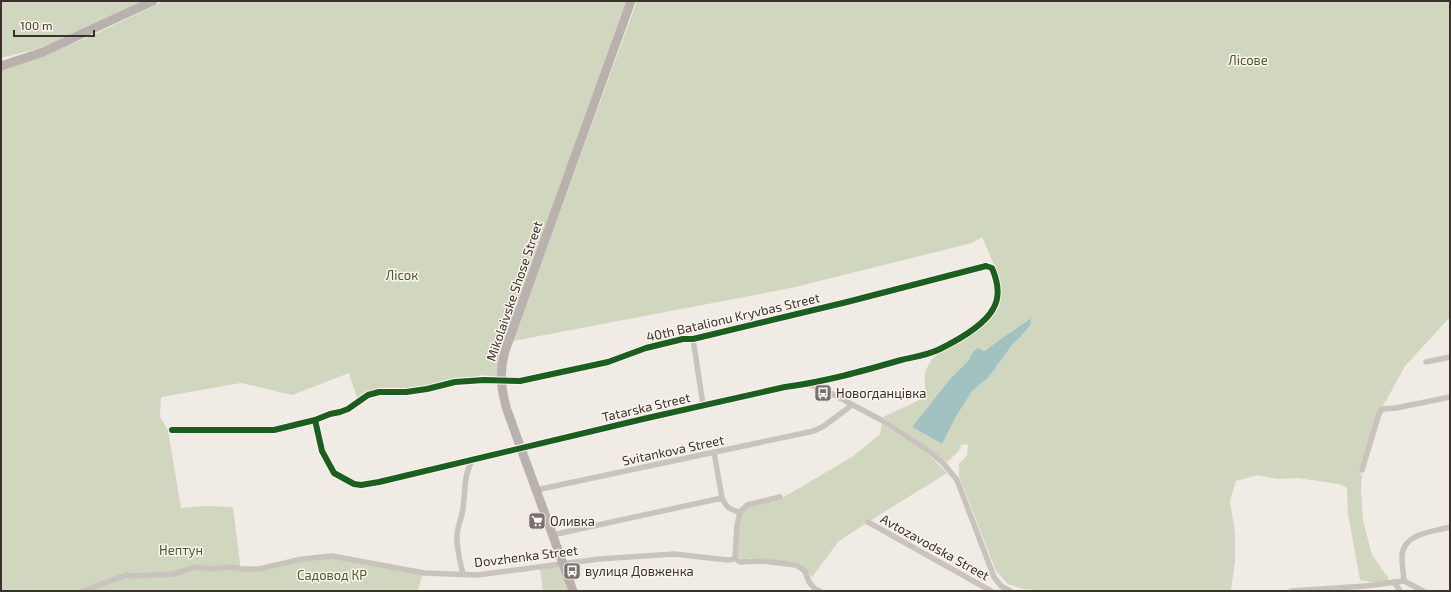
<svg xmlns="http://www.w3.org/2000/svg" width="1451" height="592" viewBox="0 0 1451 592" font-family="'Exo 2',sans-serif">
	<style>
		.green { fill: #d1d6bf; fill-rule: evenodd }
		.water { fill: #a1c2c1 }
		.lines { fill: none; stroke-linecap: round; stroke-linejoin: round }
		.street { stroke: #c9c3be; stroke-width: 5.5 }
		.primary { stroke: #b8b1ad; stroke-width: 9 }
		.cycleway-casing { stroke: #fbf5ee; stroke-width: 8 }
		.cycleway { stroke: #1b5e20; stroke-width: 6 }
		.labels { text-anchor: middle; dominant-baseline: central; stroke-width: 3; stroke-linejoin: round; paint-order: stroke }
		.park-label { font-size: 13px; fill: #4a5a2e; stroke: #fbf5ee }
		.street-label { font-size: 13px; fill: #3b302b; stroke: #fbf5ee }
		.poi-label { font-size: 13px; fill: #3b302b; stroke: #fbf5ee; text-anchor: start }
	</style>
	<rect width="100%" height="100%" fill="#f0ebe5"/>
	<g class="green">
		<path d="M1,1H142L86,28L40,48L1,58Z"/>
		<path d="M164,1H626L517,307L498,363L497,378L483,375L405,390L368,392L357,398L349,373L292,395L241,383L161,397L160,417L168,430L181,508L203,506L233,507L241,571L303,560L331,558L422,575L418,591H1V68L45,55L91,36Z"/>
		<path d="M637,1H1450V317L1405,366L1386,401L1377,413L1360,472L1362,477L1361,490L1363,520L1372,555L1387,576L1389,580L1388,582H1371L1360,580L1348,514L1347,488L1339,484L1298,478L1277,479L1257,475L1236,481L1230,501L1235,533V561L1231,590L1046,591L1024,589L1008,584L996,571L959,476V464L967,456L968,445L962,444L958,452L947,462L883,417L926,397C926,389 923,376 926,370C932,356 942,350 954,343C962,338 972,333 980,327C1015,302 995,267 982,237L972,243L791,288L513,341ZM1030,318L1024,333L1012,345L988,378L973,390L957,415L942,444L912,427L950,379L969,360L1005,337Z"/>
		<path d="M882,424L928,454L947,473L868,522L839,541L812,577L805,569L797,562L775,561L749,558L744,560L737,557L739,525L741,514L748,507L782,498L852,457L880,434Z"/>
		<path d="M560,566L568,591H543L540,569Z"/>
	</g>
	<path class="water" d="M1031,318L1030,325L1024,333L1012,345L988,378L973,390L957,415L942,444L912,427L950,379L969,360L973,352L978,348L984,351Z"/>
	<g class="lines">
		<g class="street">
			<path d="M693,339L703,405"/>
			<path d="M1426,362L1450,357"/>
			<path d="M807,384L825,390L883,421L930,452L943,463L957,480L994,577L1001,586L1010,591"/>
			<path d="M172,430H274L315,420L330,414L340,412L348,409L368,395L379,392H406L427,389L455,382L484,380L520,381L608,362L646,348L683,339H693L847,302L986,266L992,268C998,282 1001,296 993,309C984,326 956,341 940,349C928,355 914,357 901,360C863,371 824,382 785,387L643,419L379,482L361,485L354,484L334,473L322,451L315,420"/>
			<path d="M714,452L722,498"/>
			<path d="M1362,470L1379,414L1382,409L1396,408L1450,397"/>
			<path d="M536,490L814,431L824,426L852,405"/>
			<path d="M868,522L991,591"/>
			<path d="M552,535L722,498C726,507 730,510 740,512L747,505L780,497"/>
			<path d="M735,559L737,525L740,512"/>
			<path d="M463,574C460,561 456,547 457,534C458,525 462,517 463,508C466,488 463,479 472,460"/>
			<path d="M1404,581C1403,572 1402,563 1402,555C1404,533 1433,532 1450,527"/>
			<path d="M1404,581L1423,591"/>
			<path d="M1394,582L1400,591"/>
			<path d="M83,591L126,575L133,576L173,574L196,567L211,569L230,567L242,569H259L302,559L332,556L424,573L477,575L599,559L674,554L728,560L735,559L740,562L762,561L796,565L805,571L809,582L815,589L820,591"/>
			<path d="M1291,591L1366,586L1404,581"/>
		</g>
		<g class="primary">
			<path d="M1,66L43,52L153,1"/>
			<path d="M573,591L507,410C501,389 499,372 505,351L631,1"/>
		</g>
		<defs>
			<path id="cycleway" d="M172,430H274L315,420L330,414L340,412L348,409L368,395L379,392H406L427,389L455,382L484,380L520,381L608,362L646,348L683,339H693L847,302L986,266L992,268C998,282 1001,296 993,309C984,326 956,341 940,349C928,355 914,357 901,360C863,371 824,382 785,387L643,419L379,482L361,485L354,484L334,473L322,451L315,420"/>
		</defs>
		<use href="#cycleway" class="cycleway-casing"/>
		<use href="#cycleway" class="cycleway"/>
	</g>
	<defs>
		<symbol id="bus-square" viewBox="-11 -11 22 22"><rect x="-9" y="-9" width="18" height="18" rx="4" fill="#7a716c" stroke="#fbf5ee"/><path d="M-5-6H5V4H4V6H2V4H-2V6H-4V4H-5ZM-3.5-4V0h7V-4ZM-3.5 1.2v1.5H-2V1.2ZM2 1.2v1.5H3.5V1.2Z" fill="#fff"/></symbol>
		<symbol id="supermarket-square" viewBox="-11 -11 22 22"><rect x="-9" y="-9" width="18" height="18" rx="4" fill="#7a716c" stroke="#fbf5ee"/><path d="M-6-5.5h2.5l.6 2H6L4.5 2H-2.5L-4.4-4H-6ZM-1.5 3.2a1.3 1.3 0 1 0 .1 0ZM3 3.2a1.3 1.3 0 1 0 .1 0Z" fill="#fff"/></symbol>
	</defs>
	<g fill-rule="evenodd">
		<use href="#bus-square" x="813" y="383" width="20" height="20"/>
		<use href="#supermarket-square" x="527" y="511" width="20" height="20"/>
		<use href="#bus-square" x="562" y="561" width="20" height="20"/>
	</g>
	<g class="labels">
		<g class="park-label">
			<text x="1248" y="60">Лісове</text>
			<text x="402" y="275">Лісок</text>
			<text x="181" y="550">Нептун</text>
			<text x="332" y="575">Садовод КР</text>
		</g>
		<g class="street-label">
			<text transform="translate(514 291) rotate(-71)">Mikolaivske Shose Street</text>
			<text transform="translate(733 317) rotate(-13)">40th Batalionu Kryvbas Street</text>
			<text transform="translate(646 407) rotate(-13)">Tatarska Street</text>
			<text transform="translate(673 450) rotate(-12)">Svitankova Street</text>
			<text transform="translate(935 547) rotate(29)">Avtozavodska Street</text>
			<text transform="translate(526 556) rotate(-7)">Dovzhenka Street</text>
		</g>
		<g class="poi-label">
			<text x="836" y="393">Новогданцівка</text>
			<text x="550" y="521">Оливка</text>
			<text x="585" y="571">вулиця Довженка</text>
		</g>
	</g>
	<rect width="1451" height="592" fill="none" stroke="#3b302b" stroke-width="4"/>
	<path d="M14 30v6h80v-6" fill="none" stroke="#3b302b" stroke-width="2"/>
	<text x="20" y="30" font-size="12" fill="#3b302b" stroke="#fbf5ee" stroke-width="3" paint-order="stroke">100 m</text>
</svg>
